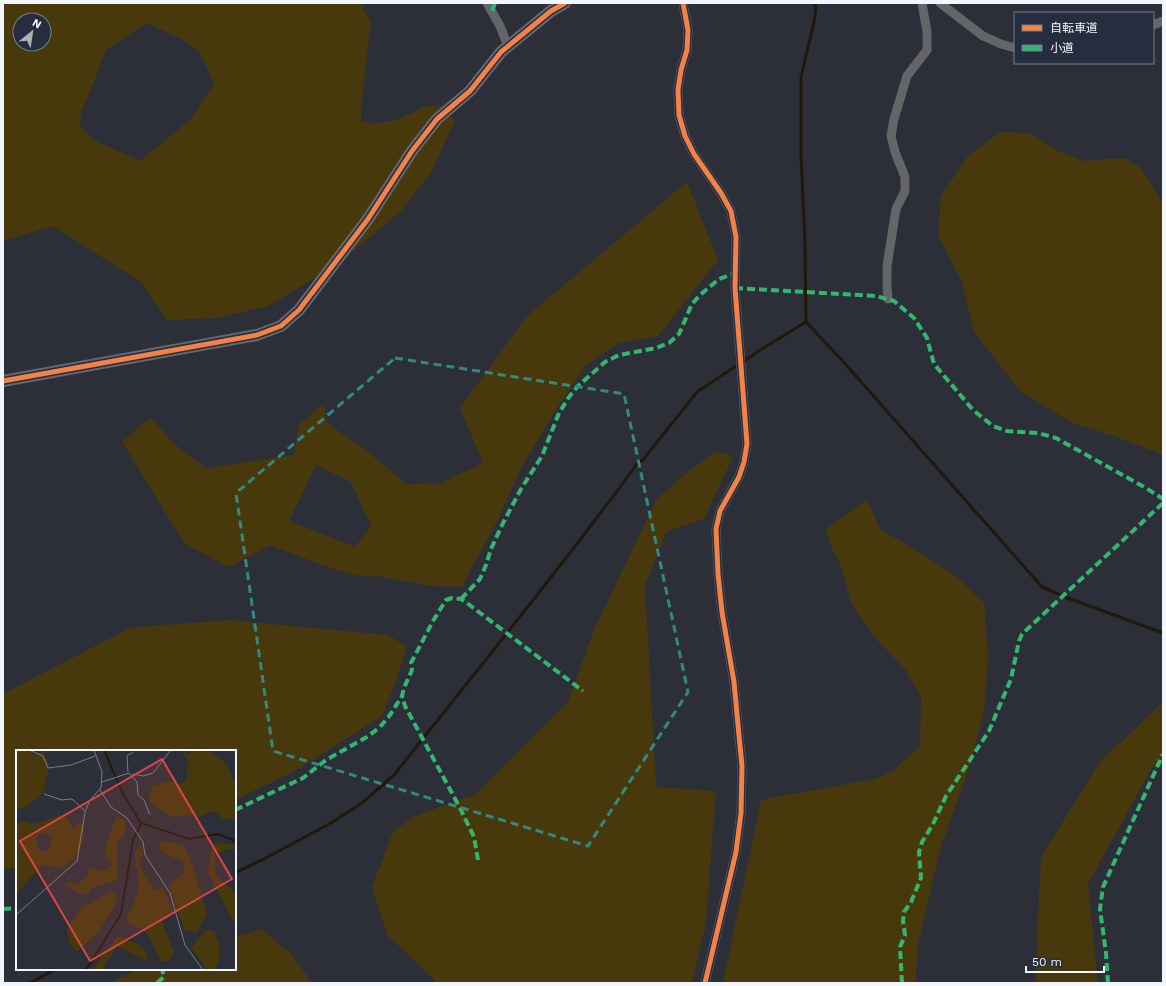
<svg xmlns="http://www.w3.org/2000/svg" width="1166" height="986" viewBox="0 0 1166 986" font-family="'Work Sans','Noto Sans JP',sans-serif">
	<style>
		.green { fill: #48390d; fill-rule: evenodd }
		.lines { fill: none; stroke-linecap: round; stroke-linejoin: round }
		.stream { stroke: #20190a; stroke-width: 3 }
		.street { stroke: #636569; stroke-width: 9 }
		.secondary { stroke: #66676d; stroke-width: 12 }
		.quiet { stroke: #33b770; stroke-width: 4; stroke-dasharray: 8 4; stroke-linecap: butt }
		.cycleway-casing { stroke: #262d3e; stroke-width: 8 }
		.cycleway { stroke: #f48246; stroke-width: 5 }
		.marked { fill: none; stroke: #318984; stroke-width: 3; stroke-dasharray: 8 5; stroke-linejoin: round }
		.inset-river { fill: none; stroke: #20190a; stroke-width: 2 }
		.inset-road { fill: none; stroke: #7b7e87; stroke-width: 1 }
		.view { fill: #da4748; fill-opacity: 0.15; stroke: #da4748; stroke-width: 2 }
		.inset-edge { fill: none; stroke: #f1f5fe; stroke-width: 2 }
	</style>
	<rect width="100%" height="100%" fill="#2c2f38"/>
	<g class="green">
		<path d="M3,3H360L371,22L362,98L361,121L373,124L399,119L426,106H441L455,121L431,172L401,211L338,264L268,306L216,318L167,320L141,282L53,226L3,241ZM20,20H44V44H20ZM147,23L184,40L200,53L214,83L191,119L140,161L92,139L80,126L81,111L89,94L106,50Z"/>
		<path d="M1000,132L1030,133L1058,151L1084,161L1124,158L1141,168L1161,200L1163,202V457L1161,454L1117,437L1073,423L1021,392L974,332L961,280L938,235L941,196L968,156Z"/>
		<path d="M687,182L718,260L658,336L618,343L585,366L554,413L520,470L498,520L472,567L462,587L434,586L376,576L354,575L325,566L270,545L229,567L185,544L122,442L151,417L173,443L206,468L294,455L299,425L324,404L327,423L367,451L406,484L441,483L483,463L460,408L527,316ZM316,465L351,482L371,526L355,547L289,521Z"/>
		<path d="M716,451L733,457L704,519L666,532L645,585L656,787L716,791L706,922L692,983H436L434,979L387,935L372,887L393,832L413,817L476,794L568,702L593,632L657,499L685,474Z"/>
		<path d="M867,500L880,529L922,554L957,577L984,603L988,656L984,710L969,769L941,846L919,940L915,983H723L761,800L875,779L894,770L920,746L921,696L905,669L876,639L852,605L841,566L830,544L826,529Z"/>
		<path d="M228,620L388,635L407,647L398,676L382,716L295,771L235,800V751H17V867L3,870V694L130,628Z"/>
		<path d="M1162,703H1163V767L1153,765L1088,884L1098,983H1035L1041,857L1100,762Z"/>
		<path d="M262,929L292,955L312,983H109L138,969H235V937Z"/>
	</g>
	<g class="lines">
		<g class="stream">
			<path d="M815,3L816,7L814,22L801,77V155L805,244L806,322L840,358L1042,587L1065,597L1163,633"/>
			<path d="M235,873L259,861L264,859L331,823L362,803L394,775C454,699 516,623 576,545C597,517 619,490 639,461H642L697,392L765,347L806,322"/>
			<path d="M30,983L56,969"/>
		</g>
		<g class="street">
			<path d="M487,3L500,26L508,46"/>
			<path d="M683,3L688,30L687,50L681,70L678,90L679,115L685,136L694,154L721,193L731,211L736,237L735,288L747,444L744,462L739,477L720,511L716,529L718,574L722,612L734,682L738,725L742,766L741,813L736,852L705,983"/>
			<path d="M940,3L983,36L1001,44L1015,48"/>
			<path d="M1153,25L1163,21"/>
			<path d="M888,299L887,287V266L896,209L905,191V177L895,152L891,136L894,119L907,76L927,50V32L922,3"/>
		</g>
		<path class="secondary" d="M3,381L257,335L281,326L299,310L368,219L412,151L437,119L470,91L501,52L551,11L565,3"/>
		<g class="quiet">
			<path d="M492,11L495,3"/>
			<path d="M735,288L876,296L894,301L914,318L927,338L934,364L973,410L993,426L1007,431L1038,433L1056,438L1146,488L1163,499"/>
			<path d="M461,599L480,579L486,565L491,549L502,525L521,489L542,456L559,413L569,397L578,386L605,362L619,355L656,348L669,343L679,334L692,304L700,295L719,279L735,273"/>
			<path d="M235,810L303,778L326,760L367,737L380,727L390,715L402,696"/>
			<path d="M478,860L474,837L460,808L405,706L402,696L404,688L412,670L411,663L433,621L446,600L452,598L461,599L467,603L583,691"/>
			<path d="M3,909L17,908"/>
			<path d="M157,983L164,977L162,969"/>
			<path d="M902,983L900,947L905,935L903,921L904,912L911,902L921,878L919,852L922,842L933,824L946,796L954,784L989,731L1011,679L1019,641L1022,634L1163,503"/>
			<path d="M1108,983L1106,953L1100,909L1103,887L1163,754"/>
		</g>
		<defs>
			<g id="cycleway">
				<path d="M683,3L688,30L687,50L681,70L678,90L679,115L685,136L694,154L721,193L731,211L736,237L735,288L747,444L744,462L739,477L720,511L716,529L718,574L722,612L734,682L738,725L742,766L741,813L736,852L705,983"/>
				<path d="M3,381L257,335L281,326L299,310L368,219L412,151L437,119L470,91L501,52L551,11L565,3"/>
			</g>
		</defs>
		<use href="#cycleway" class="cycleway-casing"/>
		<use href="#cycleway" class="cycleway"/>
	</g>
	<path class="marked" d="M395,358L624,394L688,692L588,846L273,751L236,493Z"/>
	<g transform="translate(16 750)">
		<rect width="220" height="220" fill="#2c2f38"/>
		<path d="M0,0H10L17,5L26,1L33,15L27,43L12,56L0,59ZM175,0L195,2L211,15L220,35V70L207,69L198,61L183,67L178,64L156,67L135,53L133,48L136,36L152,31L165,34L171,30L172,8L163,2L174,5ZM43,65L51,67L57,80L63,74H68V88L64,99L58,109L47,118L26,115L0,144V74L6,71L15,74L27,72ZM24,83L36,86L32,101H23L20,90ZM101,65L110,72L108,85L101,94L102,130L75,138L72,144H65L50,136L52,131L62,134L72,126V117L88,121L92,119L96,113L89,108L91,92ZM145,91L167,95L174,108L191,163L181,183L168,180L153,135L166,124L169,117L166,111L151,105L142,97ZM202,93L220,95V100L212,99L199,103V122L208,134L216,138L220,147V177L192,122L196,95ZM123,95H126L127,105L123,109L124,117L140,141L147,137L158,163L146,172L158,201L152,212H145L131,183L112,173L111,165L118,154L123,137L119,105ZM96,141H99L101,151L94,164L82,183L60,202L53,191L51,179L64,159ZM190,180L198,181L203,193V210L199,220L191,219L175,198ZM102,186L122,194L131,203V211L101,196L86,220H76Z" fill="#48390d" fill-rule="evenodd"/>
		<path class="inset-river" d="M88,0L107,44L125,73L173,89L202,84L220,91M70,220L105,164L117,90L125,74"/>
		<path class="inset-road" d="M13,0L27,6L32,18L55,15L79,6M112,22L111,6L117,2M116,24L127,26L137,23L155,0M86,32L113,23L121,32L122,45L128,50L134,65M84,40L95,57L111,68L127,92L129,105L154,143L169,195L187,220M28,44L46,50L56,49L69,61M0,165L61,111L69,62L74,50L85,38L86,22L78,0"/>
		<path class="view" d="M146,9L216,129L74,211L4,91Z"/>
		<rect width="220" height="220" class="inset-edge"/>
	</g>
	<rect width="1166" height="986" fill="none" stroke="#f1f5fe" stroke-width="8"/>
	<rect x="1014" y="12" width="140" height="52" fill="#262d3e" stroke="#777d8b"/>
	<rect x="1022" y="25" width="20" height="6" fill="#f48246" stroke="#777d8b"/>
	<text x="1050" y="32" font-size="12" fill="#f1f5fe">自転車道</text>
	<rect x="1022" y="45" width="20" height="6" fill="#33b770" stroke="#777d8b"/>
	<text x="1050" y="52" font-size="12" fill="#f1f5fe">小道</text>
	<g transform="translate(32 32) rotate(30)"><circle r="19" fill="#262d3e" stroke="#777d8b"/>
	<path d="M0-3L7 15L0 10L-7 15Z" fill="#acb0b9"/>
	<text y="-6" font-size="11" font-weight="bold" text-anchor="middle" fill="#f1f5fe">N</text>
	</g>
	<path d="M1026 966v6h78v-6" fill="none" stroke="#f1f5fe" stroke-width="2"/>
	<text x="1032" y="966" font-size="12" fill="#f1f5fe" stroke="#262d3e" stroke-width="3" paint-order="stroke">50 m</text>
</svg>
